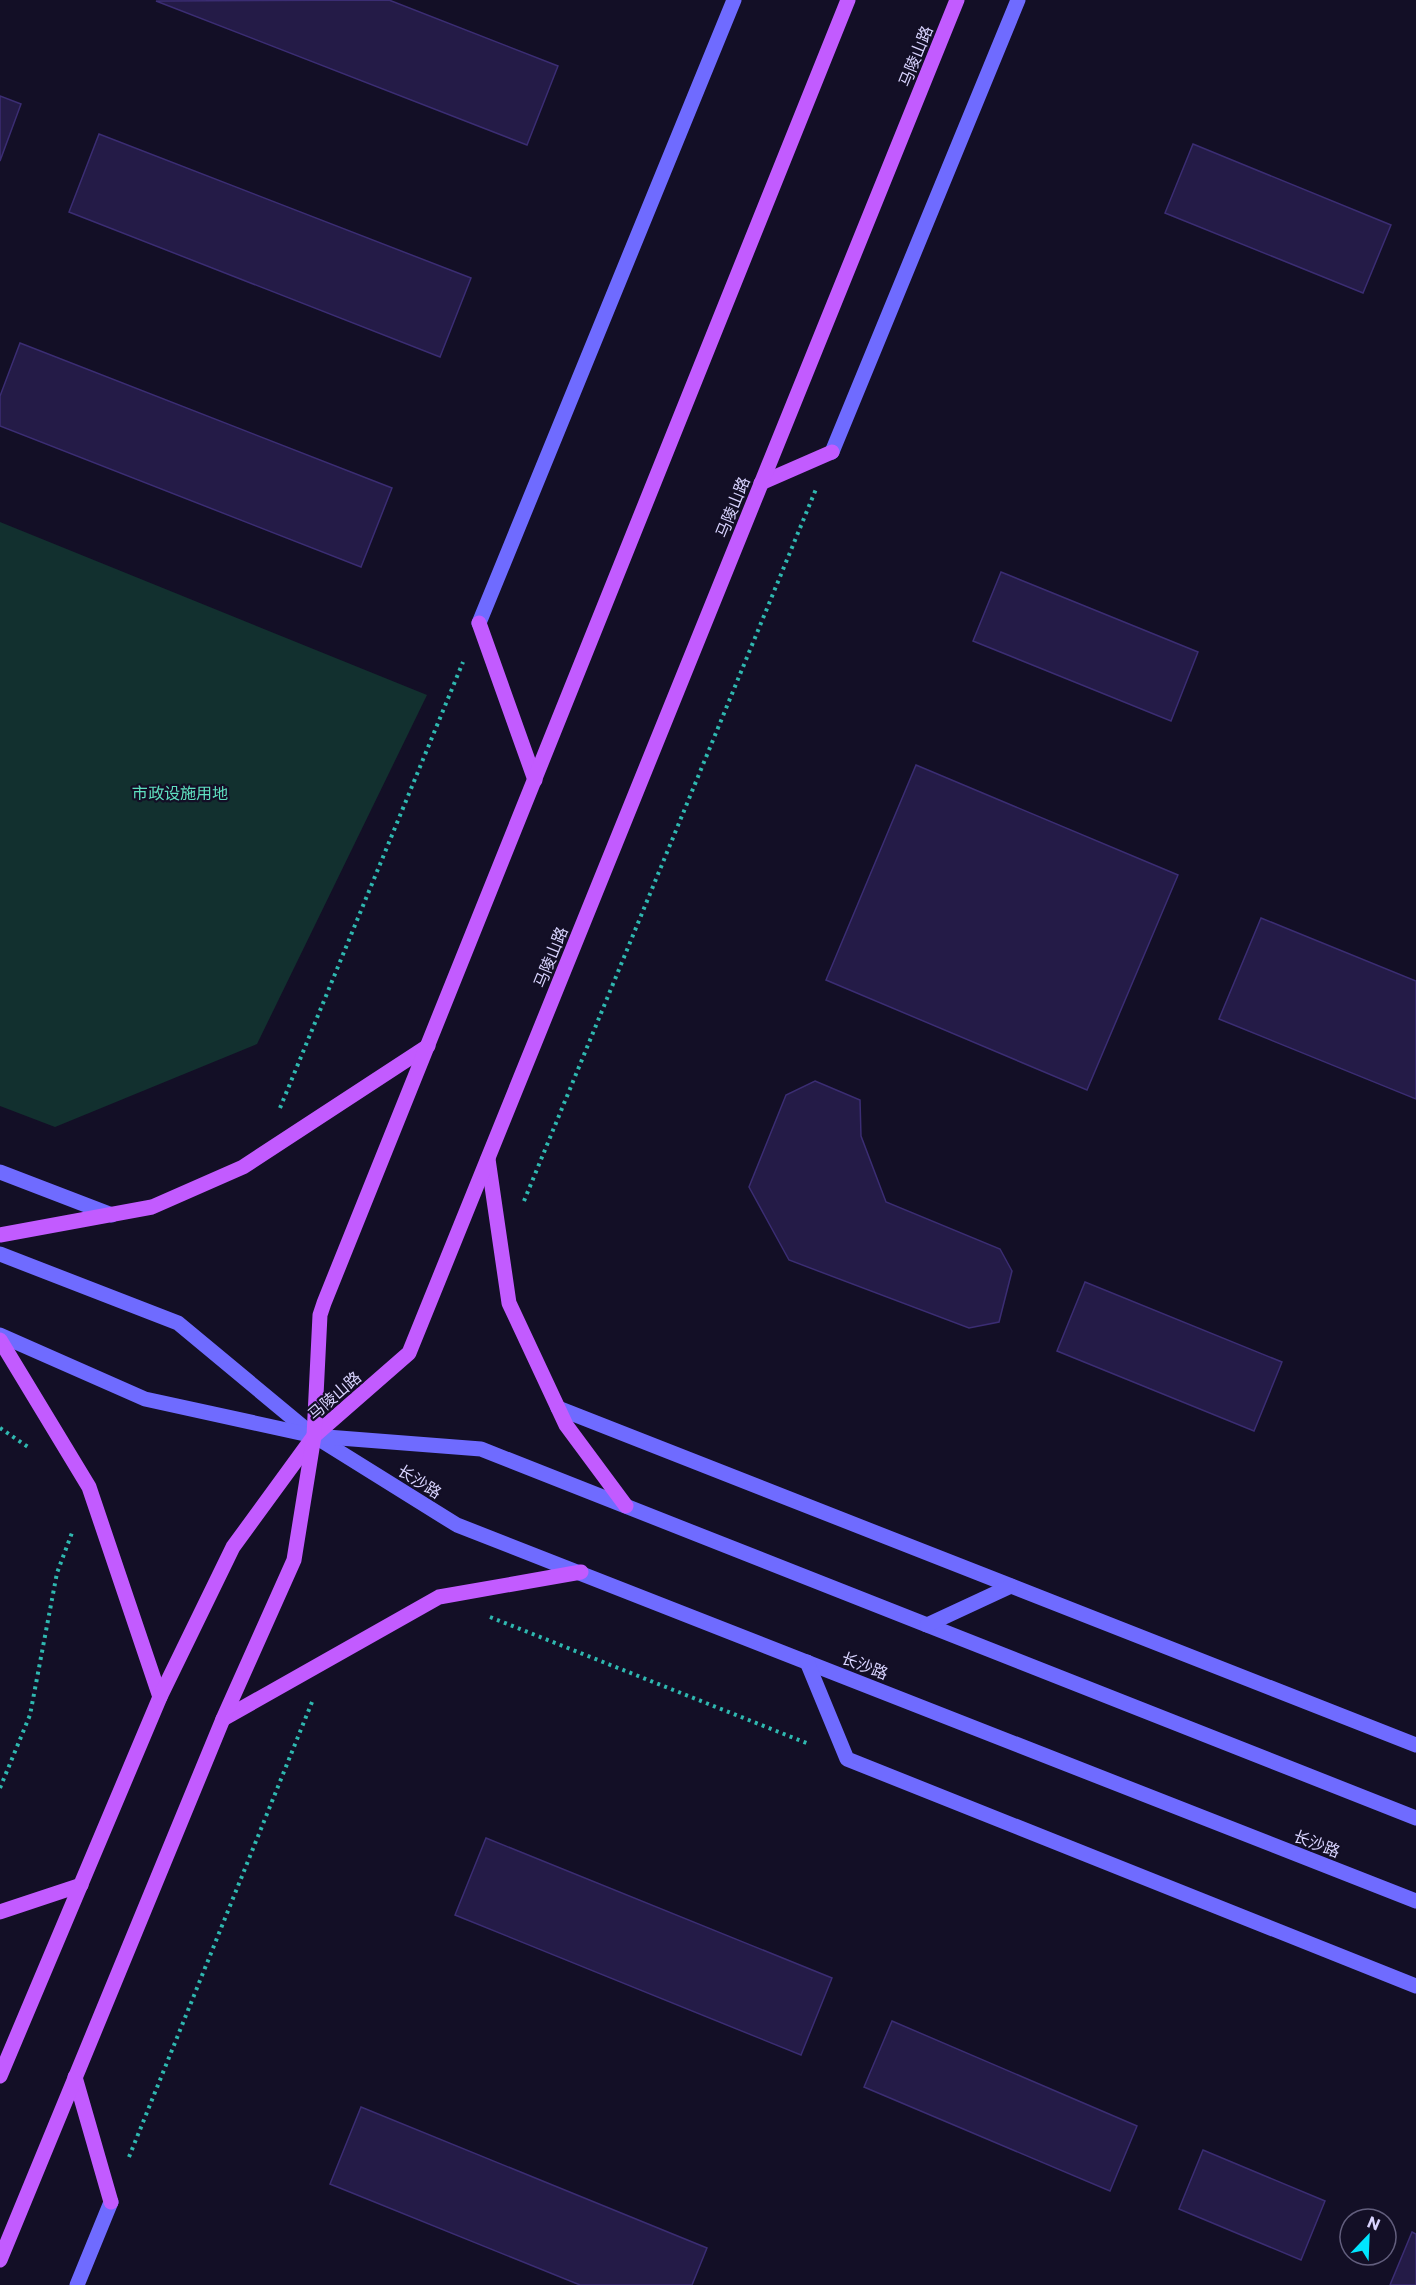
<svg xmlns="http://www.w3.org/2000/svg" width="1416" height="2285" viewBox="0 0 1416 2285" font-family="Commissioner,'Noto Sans SC',sans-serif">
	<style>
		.green { fill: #12302f }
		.building { fill: #241b47; stroke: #3b2d73; stroke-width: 1.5 }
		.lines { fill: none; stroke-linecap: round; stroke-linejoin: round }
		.path { stroke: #2fb8b0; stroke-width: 4; stroke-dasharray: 3 4.5; stroke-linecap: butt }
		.secondary { stroke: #6f6bff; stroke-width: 15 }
		.primary { stroke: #c25bff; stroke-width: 15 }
		.labels { text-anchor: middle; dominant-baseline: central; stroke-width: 4.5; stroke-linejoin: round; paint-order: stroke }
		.street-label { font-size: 16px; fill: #d9d4ff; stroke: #130f26 }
		.park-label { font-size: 16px; fill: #5fe0c0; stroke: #130f26 }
	</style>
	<rect width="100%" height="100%" fill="#130f26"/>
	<path class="green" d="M0,522L427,695L257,1044L55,1127L0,1106Z"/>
	<g class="building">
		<path d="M389,0L558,66L527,145L156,1Z"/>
		<path d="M0,96L21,104L0,161Z"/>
		<path d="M99,134L471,278L440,357L69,212Z"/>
		<path d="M1193,144L1391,225L1363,293L1165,213Z"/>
		<path d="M20,343L392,488L361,567L0,426V396Z"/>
		<path d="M1001,572L1198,652L1171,721L973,641Z"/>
		<path d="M916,765L1178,875L1087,1090L826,980Z"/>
		<path d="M1261,918L1416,981V1099L1219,1019Z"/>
		<path d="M815,1081L860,1100L861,1136L886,1202L1000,1249L1012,1271L999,1322L969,1328L789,1260L749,1187L786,1095Z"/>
		<path d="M1085,1282L1282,1362L1254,1431L1057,1351Z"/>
		<path d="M486,1838L832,1978L801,2055L455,1915Z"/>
		<path d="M892,2021L1137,2126L1110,2191L864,2087Z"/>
		<path d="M361,2107L707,2248L692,2285H580L330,2184Z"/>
		<path d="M1203,2150L1325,2201L1301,2260L1179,2209Z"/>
		<path d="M1412,2232L1416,2234V2285H1390Z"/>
	</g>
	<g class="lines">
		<g class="path">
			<path d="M280,1108L463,662"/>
			<path d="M524,1201L816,489"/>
			<path d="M0,1428L31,1449"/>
			<path d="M490,1617L809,1744"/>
			<path d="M0,1788L30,1715L57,1573L73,1530"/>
			<path d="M129,2157L312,1702"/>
		</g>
		<g class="secondary">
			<path d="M832,452L1018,0"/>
			<path d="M479,623L734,0"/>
			<path d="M0,1172L112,1215"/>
			<path d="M0,1254L178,1323L314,1436L457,1525L1416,1901"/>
			<path d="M0,1335L145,1399L314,1436L481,1449L1416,1818"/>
			<path d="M558,1408L1416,1745"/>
			<path d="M927,1625L1011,1586"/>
			<path d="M807,1662L847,1759L1416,1986"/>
			<path d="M77,2285L111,2202"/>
		</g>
		<g class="primary">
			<path d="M761,483L832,452"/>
			<path d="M479,623L535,780"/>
			<path d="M488,1159L509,1303L566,1425L626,1506"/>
			<path d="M0,1235L152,1207L243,1167L428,1046"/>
			<path d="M0,1340L89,1487L160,1697"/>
			<path d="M223,1719L439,1597L581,1572"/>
			<path d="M0,1912L81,1885"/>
			<path d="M0,2076L160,1697L233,1547L314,1436L409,1353L957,0"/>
			<path d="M75,2077L111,2202"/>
			<path d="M0,2260L223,1719L294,1560L314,1436L320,1315L324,1303L848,0"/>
		</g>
	</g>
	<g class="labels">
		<g class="street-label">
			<text transform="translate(915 56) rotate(-68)">马陵山路</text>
			<text transform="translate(732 507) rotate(-68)">马陵山路</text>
			<text transform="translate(550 957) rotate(-68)">马陵山路</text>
			<text transform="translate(334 1395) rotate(-41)">马陵山路</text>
			<text transform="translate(420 1481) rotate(32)">长沙路</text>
			<text transform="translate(865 1665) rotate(21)">长沙路</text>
			<text transform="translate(1317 1843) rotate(21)">长沙路</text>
		</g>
		<g class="park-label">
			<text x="180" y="792">市政设施用地</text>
		</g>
	</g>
	<g transform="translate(1368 2237) rotate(23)"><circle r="28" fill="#130f26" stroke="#625e7d" stroke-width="1.5"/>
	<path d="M0-4.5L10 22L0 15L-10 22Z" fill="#00e5ff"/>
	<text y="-9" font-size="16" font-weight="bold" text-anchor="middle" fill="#d9d4ff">N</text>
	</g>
</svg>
